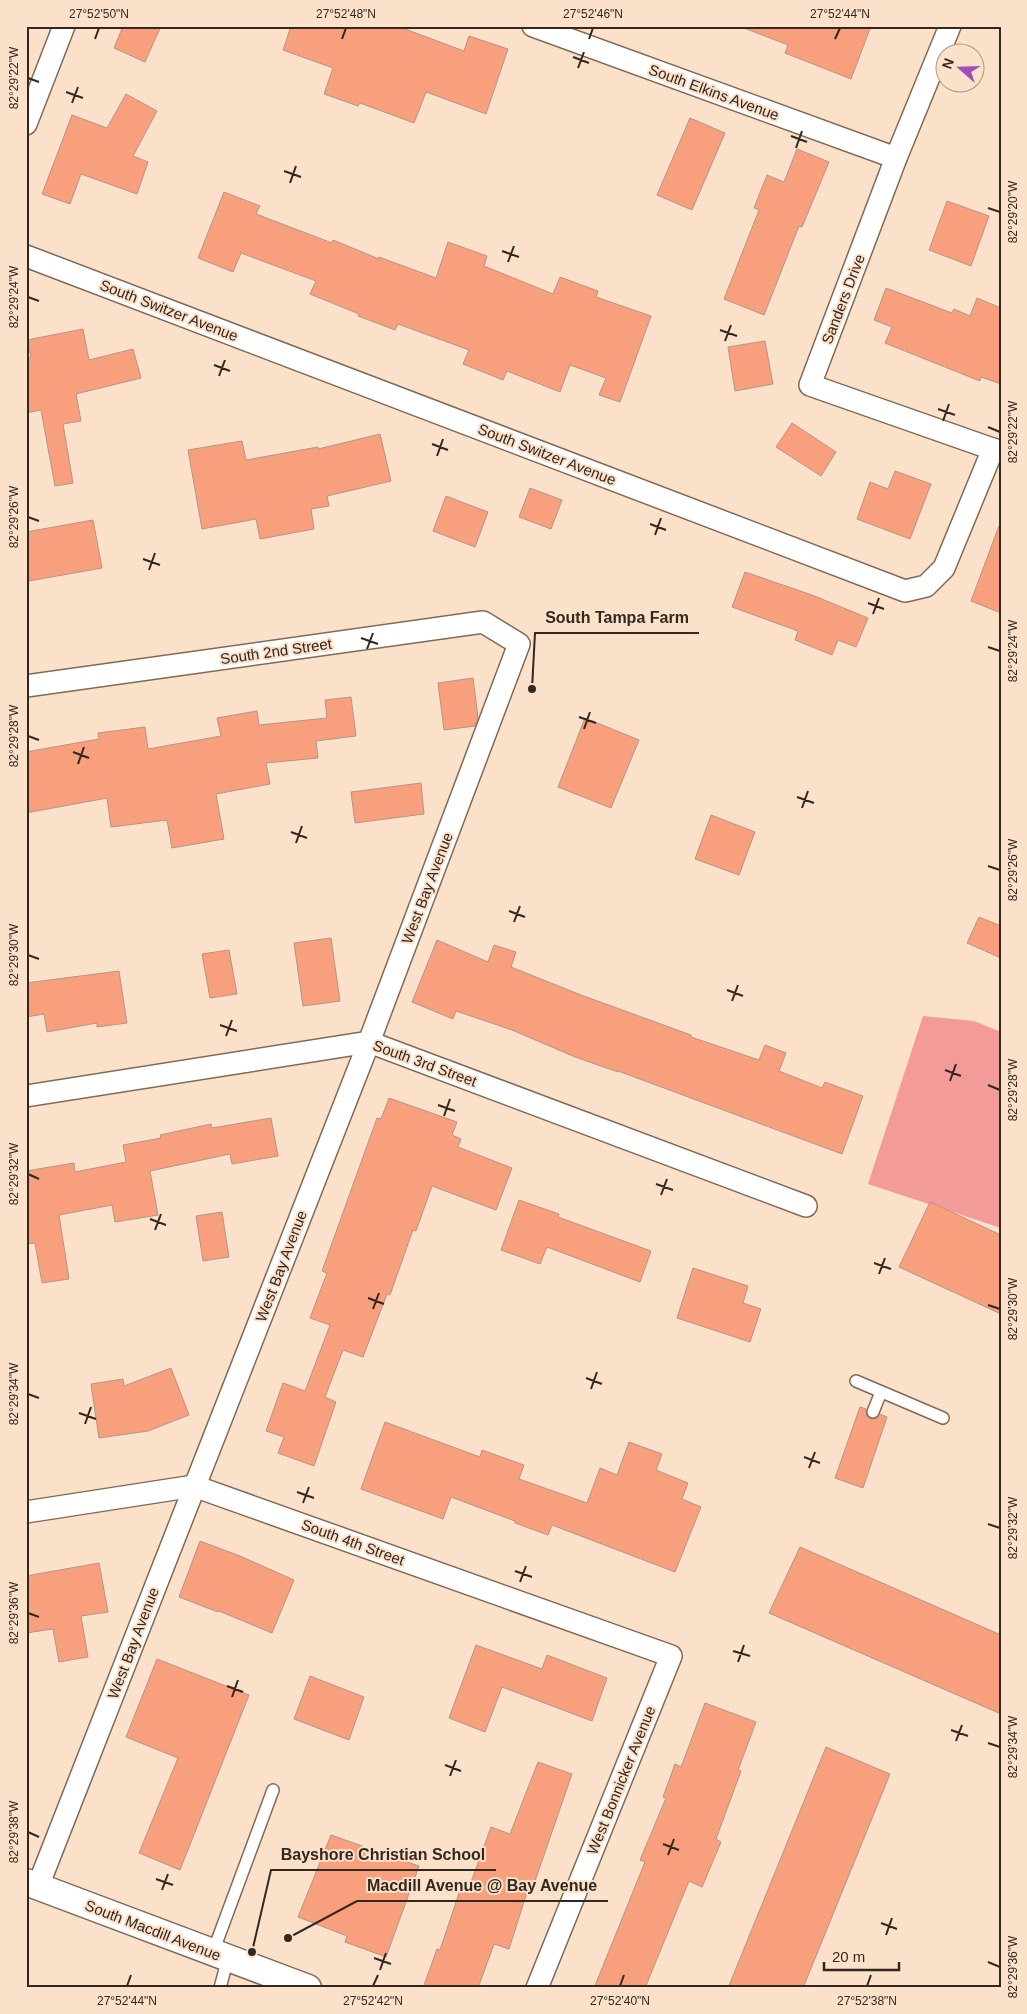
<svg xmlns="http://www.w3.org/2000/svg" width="1027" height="2014" viewBox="0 0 1027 2014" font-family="Helvetica,sans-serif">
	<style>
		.green { fill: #f39b98 }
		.building { fill: #f8a07d; stroke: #b49488 }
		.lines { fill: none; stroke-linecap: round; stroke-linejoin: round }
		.service-casing { stroke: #816a55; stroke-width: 14 }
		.minor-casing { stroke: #816a55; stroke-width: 24 }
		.tertiary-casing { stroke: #816a55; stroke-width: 29 }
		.service { stroke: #fff; stroke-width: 11 }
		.minor { stroke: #fff; stroke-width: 21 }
		.tertiary { stroke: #fff; stroke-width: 26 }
		.ticks { fill: none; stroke: #322820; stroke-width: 2 }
		.labels { text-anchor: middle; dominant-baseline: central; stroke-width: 4; stroke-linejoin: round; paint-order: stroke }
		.street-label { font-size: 15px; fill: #322820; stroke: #fbe1c9 }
		.leader { fill: none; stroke: #322820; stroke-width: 2 }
		.callout-dot { fill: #322820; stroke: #fbe1c9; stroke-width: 2 }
		.callout-label { font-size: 16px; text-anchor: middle; font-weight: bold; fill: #322820; stroke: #fbe1c9; stroke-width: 4; stroke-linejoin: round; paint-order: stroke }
		.neatline { fill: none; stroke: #322820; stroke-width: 2 }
		.ticks-label { font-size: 12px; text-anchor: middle; fill: #322820 }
	</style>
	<rect width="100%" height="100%" fill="#fbe1c9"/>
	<path class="green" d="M923,1016L974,1021L1001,1032V1228L868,1184Z"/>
	<g class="building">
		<path d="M123,26H161L145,62L114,48Z"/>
		<path d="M291,26H397L464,51L469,36L508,49L486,114L426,92L414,123L360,103L358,106L324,94L333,68L283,50Z"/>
		<path d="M745,26H871L851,79L785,53L788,45L744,28Z"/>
		<path d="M126,94L157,111L133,156L148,162L137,194L81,174L70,204L42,194L72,115L107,128Z"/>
		<path d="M690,118L725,133L692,210L657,195Z"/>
		<path d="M797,149L829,162L802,227L799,226L764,315L724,299L759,210L754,208L767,175L784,182Z"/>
		<path d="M224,192L260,206L256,214L332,243L333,240L379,259V257L436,278L448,242L487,256L484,266L553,294L560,277L598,291L596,297L651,316L620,402L599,395L606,378L570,365L560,392L507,371L503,380L463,364L469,350L398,324L395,330L358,316L359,314L310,294L316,281L241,253L233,272L198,258Z"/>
		<path d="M947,201L989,216L971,266L929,250Z"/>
		<path d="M886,288L952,313L954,309L970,316L977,298L1001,308V384L981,377L980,381L885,343L892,327L874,320Z"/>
		<path d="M83,329L89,360L133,349L141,378L76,394L81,421L63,424L73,483L55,486L41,410L26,413V358L31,357L27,340Z"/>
		<path d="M765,341L773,384L735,391L728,347Z"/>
		<path d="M792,423L836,452L821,476L776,447Z"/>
		<path d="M380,434L391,481L327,496L329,506L311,509L314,529L260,539L256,519L202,529L188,450L242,441L246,460L318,447V449Z"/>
		<path d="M895,471L931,484L910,539L857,519L870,482L888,489Z"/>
		<path d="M530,488L562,500L551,529L519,517Z"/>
		<path d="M446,496L488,512L475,547L433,531Z"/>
		<path d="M93,520L102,568L29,581L26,566V532Z"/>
		<path d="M999,526H1001V613L971,601Z"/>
		<path d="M745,572L812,595L868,618L856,647L838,640L832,655L795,640L798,631L732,607Z"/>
		<path d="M473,678L478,718L475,726L444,730L438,683Z"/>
		<path d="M351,697L356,736L316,741L318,758L266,763L270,784L216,794L224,839L172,848L167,820L111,827L107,798L26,813V752L99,739L98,733L145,727L148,749L221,736L217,718L257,711L259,725L327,718L325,700Z"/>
		<path d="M585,718L639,740L611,808L558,787Z"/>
		<path d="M421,783L424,814L355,823L351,792Z"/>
		<path d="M711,815L755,832L739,875L695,859Z"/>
		<path d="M979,917L1001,926V958L967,943Z"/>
		<path d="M331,938L340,1001L303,1006L294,943Z"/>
		<path d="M437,940L488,962L494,945L516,952L511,967L581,995L691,1035V1037L759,1060L765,1045L786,1053L779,1071L822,1088L825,1082L863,1096L842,1154L618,1071V1072L575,1057L512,1030L456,1011L453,1019L412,1002Z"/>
		<path d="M229,950L237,994L210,998L202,954Z"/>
		<path d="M119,971L127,1023L97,1027V1023L47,1032L44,1014L26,1017V983Z"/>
		<path d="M389,1098L457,1122L452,1135L461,1139L458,1147L512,1168L496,1210L432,1186L416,1231L413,1230L390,1295L387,1294L363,1357L343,1350L325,1397L336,1402L314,1466L278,1453L284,1437L266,1431L283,1383L305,1391L330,1325L310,1318L327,1273L322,1271L377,1118L381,1119Z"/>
		<path d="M271,1118L278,1156L232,1164L230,1154L150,1171L158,1215L115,1222L112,1205L59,1215L69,1279L42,1283L35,1243L26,1244V1171L74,1163L75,1172L126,1162L123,1145L161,1138L160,1135L211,1124L212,1128Z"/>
		<path d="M519,1200L559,1214L558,1217L651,1251L640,1282L547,1247L540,1264L501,1250Z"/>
		<path d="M930,1202L1001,1235V1314L899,1267Z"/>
		<path d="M222,1212L229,1257L203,1261L196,1216Z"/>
		<path d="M693,1268L748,1286L743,1303L761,1309L750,1342L677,1318Z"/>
		<path d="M171,1368L189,1415L148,1431L99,1438L91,1384L123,1379L124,1386Z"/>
		<path d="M860,1407L866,1409L867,1416L871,1419L877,1418L880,1414L887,1417L863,1488L835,1478Z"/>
		<path d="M385,1422L480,1457L482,1450L524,1465L519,1479L587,1503L600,1468L617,1475L629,1442L662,1454L656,1470L688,1483L682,1499L701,1507L675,1572L552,1525L548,1535L515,1523V1521L451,1497L443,1519L361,1489Z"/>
		<path d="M200,1541L240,1556L294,1580L272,1633L219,1611L218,1612L179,1597Z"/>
		<path d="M800,1547L1001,1635V1714L769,1613Z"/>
		<path d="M99,1563L108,1612L81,1616L88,1657L59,1662L53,1629L26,1633V1576Z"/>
		<path d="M476,1645L542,1669L547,1655L607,1678L592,1721L502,1687L485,1732L449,1718Z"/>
		<path d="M157,1659L249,1695L180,1870L139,1853L178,1758L126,1737Z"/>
		<path d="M310,1676L364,1697L349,1740L294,1719Z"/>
		<path d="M705,1703L756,1722L738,1770L741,1771L716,1839L721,1842L702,1887L689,1881L645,1988H594L645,1862L640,1860L666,1798L663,1797L675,1764L681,1767Z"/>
		<path d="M826,1747L890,1774L803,1988H728Z"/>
		<path d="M538,1762L572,1774L534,1884L530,1883L509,1949L494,1944L478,1988H423L437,1949L440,1950L460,1890L467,1893L491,1827L510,1834Z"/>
		<path d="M331,1835L419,1866L386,1957L345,1942L347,1936L298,1917Z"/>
	</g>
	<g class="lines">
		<defs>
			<g id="service">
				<path d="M856,1381L943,1418"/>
				<path d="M873,1412L881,1392"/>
				<path d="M213,1952L273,1790"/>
				<path d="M220,1988L228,1958"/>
			</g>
			<g id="minor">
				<path d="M533,26L896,158"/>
				<path d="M950,26L896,158L810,385L1001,452"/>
				<path d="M26,124L64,26"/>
				<path d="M26,256L905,591L926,586L944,568L993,449"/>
				<path d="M26,686L483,622L519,644L369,1042L38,1886"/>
				<path d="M26,1096L369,1042L806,1206"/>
				<path d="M26,1512L194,1486L671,1656L537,1988"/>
			</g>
			<path id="tertiary" d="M26,1882L308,1988"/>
		</defs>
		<use href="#service" class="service-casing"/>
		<use href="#minor" class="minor-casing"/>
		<use href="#tertiary" class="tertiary-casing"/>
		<use href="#service" class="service"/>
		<use href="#minor" class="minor"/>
		<use href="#tertiary" class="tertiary"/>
	</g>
	<path class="ticks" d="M95,39L99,28M342,39L346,28M589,39L593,28M835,39L840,28M573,57L589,63M578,68L584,52M28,78L39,82M66,92L83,98M72,103L78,87M791,136L807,142M796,148L802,131M284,171L301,177M290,183L296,166M988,208L1000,212M502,251L519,257M508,262L514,246M28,297L39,301M720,330L737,336M725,341L731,325M214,365L230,371M219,376L225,360M938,409L955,415M943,421L949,404M988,427L1000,432M432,444L448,450M437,456L443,439M28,517L39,521M650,524L666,530M655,535L661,518M143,559L160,565M149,570L155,553M868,603L884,609M873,614L879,598M361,638L378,644M988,647L1000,651M367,649L373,633M579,717L596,723M584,729L590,712M28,736L39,740M73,752L89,758M78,764L84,747M797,797L814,803M802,808L808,791M291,832L307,838M296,843L302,826M988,866L1000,870M509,911L525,917M514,922L520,906M28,955L39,959M727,990L743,996M732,1001L738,985M220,1025L237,1031M226,1036L232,1020M945,1070L961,1076M950,1081L956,1064M988,1085L1000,1090M438,1105L455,1111M444,1116L450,1099M28,1174L39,1179M656,1184L673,1190M661,1195L667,1179M150,1219L166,1225M155,1230L161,1214M874,1263L891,1269M879,1274L885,1258M368,1298L384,1304M988,1305L1000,1309M373,1309L379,1293M586,1378L602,1384M591,1389L597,1372M28,1394L39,1398M79,1413L96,1419M85,1424L91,1407M804,1457L820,1463M809,1468L815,1452M297,1492L314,1498M303,1503L309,1487M988,1524L1000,1528M515,1571L532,1577M520,1582L526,1566M28,1613L39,1617M733,1651L750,1656M738,1662L744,1645M227,1686L243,1692M232,1697L238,1680M951,1730L968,1736M956,1741L962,1725M988,1743L1000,1747M445,1765L461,1771M450,1776L456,1760M28,1832L39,1837M663,1844L679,1850M668,1855L674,1839M156,1879L173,1885M162,1890L168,1874M881,1923L897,1929M886,1935L892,1918M374,1958L391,1964M988,1962L1000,1967M380,1970L386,1953M127,1986L131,1975M373,1986L378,1975M620,1986L624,1975M867,1986L871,1975"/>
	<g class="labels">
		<g class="street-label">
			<text transform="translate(714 92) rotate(20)">South Elkins Avenue</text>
			<text transform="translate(843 299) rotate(-69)">Sanders Drive</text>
			<text transform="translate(169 310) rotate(21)">South Switzer Avenue</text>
			<text transform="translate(547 454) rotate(21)">South Switzer Avenue</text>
			<text transform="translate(276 651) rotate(-8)">South 2nd Street</text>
			<text transform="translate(427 888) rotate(-69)">West Bay Avenue</text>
			<text transform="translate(425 1063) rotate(20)">South 3rd Street</text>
			<text transform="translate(281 1266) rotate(-69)">West Bay Avenue</text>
			<text transform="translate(353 1542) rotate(20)">South 4th Street</text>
			<text transform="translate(133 1643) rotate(-69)">West Bay Avenue</text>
			<text transform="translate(621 1780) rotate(-68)">West Bonnicker Avenue</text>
			<text transform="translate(153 1930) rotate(21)">South Macdill Avenue</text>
		</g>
	</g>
	<path class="leader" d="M532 689L535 633H699M252 1952L271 1870H496M288 1938L357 1901H608"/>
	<g class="callout-dot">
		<circle cx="532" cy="689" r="5"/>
		<circle cx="252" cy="1952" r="5"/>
		<circle cx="288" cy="1938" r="5"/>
	</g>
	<g class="callout-label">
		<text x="617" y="623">South Tampa Farm</text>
		<text x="383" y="1860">Bayshore Christian School</text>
		<text x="482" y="1891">Macdill Avenue @ Bay Avenue</text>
	</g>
	<rect width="1027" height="2014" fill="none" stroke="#fbe1c9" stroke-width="55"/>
	<g transform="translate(960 68) rotate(290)"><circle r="24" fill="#fbe1c9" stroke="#ab9785"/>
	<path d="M0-4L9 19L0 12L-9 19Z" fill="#a44ebc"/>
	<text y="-8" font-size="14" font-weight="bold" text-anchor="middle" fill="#322820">N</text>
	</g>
	<path d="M824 1962v8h75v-8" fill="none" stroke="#322820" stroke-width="2.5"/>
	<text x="832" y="1962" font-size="15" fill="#322820" stroke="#fbe1c9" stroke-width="4" paint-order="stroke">20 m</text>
	<rect x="28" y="28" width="972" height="1958" class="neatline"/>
	<g class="ticks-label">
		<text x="99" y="18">27°52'50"N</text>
		<text x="346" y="18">27°52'48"N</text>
		<text x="593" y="18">27°52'46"N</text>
		<text x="840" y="18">27°52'44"N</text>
		<text transform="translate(14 78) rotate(-90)" y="4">82°29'22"W</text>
		<text transform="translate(1013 212) rotate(-90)" y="4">82°29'20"W</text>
		<text transform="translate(14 297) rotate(-90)" y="4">82°29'24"W</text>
		<text transform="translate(1013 432) rotate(-90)" y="4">82°29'22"W</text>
		<text transform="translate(14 517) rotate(-90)" y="4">82°29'26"W</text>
		<text transform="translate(1013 651) rotate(-90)" y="4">82°29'24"W</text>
		<text transform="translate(14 736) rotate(-90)" y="4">82°29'28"W</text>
		<text transform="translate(1013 870) rotate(-90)" y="4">82°29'26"W</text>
		<text transform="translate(14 955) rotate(-90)" y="4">82°29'30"W</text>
		<text transform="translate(1013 1090) rotate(-90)" y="4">82°29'28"W</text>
		<text transform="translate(14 1174) rotate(-90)" y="4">82°29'32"W</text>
		<text transform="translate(1013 1309) rotate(-90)" y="4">82°29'30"W</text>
		<text transform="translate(14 1394) rotate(-90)" y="4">82°29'34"W</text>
		<text transform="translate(1013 1528) rotate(-90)" y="4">82°29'32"W</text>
		<text transform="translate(14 1613) rotate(-90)" y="4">82°29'36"W</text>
		<text transform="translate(1013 1747) rotate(-90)" y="4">82°29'34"W</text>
		<text transform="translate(14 1832) rotate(-90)" y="4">82°29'38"W</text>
		<text transform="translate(1013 1967) rotate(-90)" y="4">82°29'36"W</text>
		<text x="127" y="2005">27°52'44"N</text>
		<text x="373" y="2005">27°52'42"N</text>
		<text x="620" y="2005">27°52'40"N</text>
		<text x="867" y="2005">27°52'38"N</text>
	</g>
</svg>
